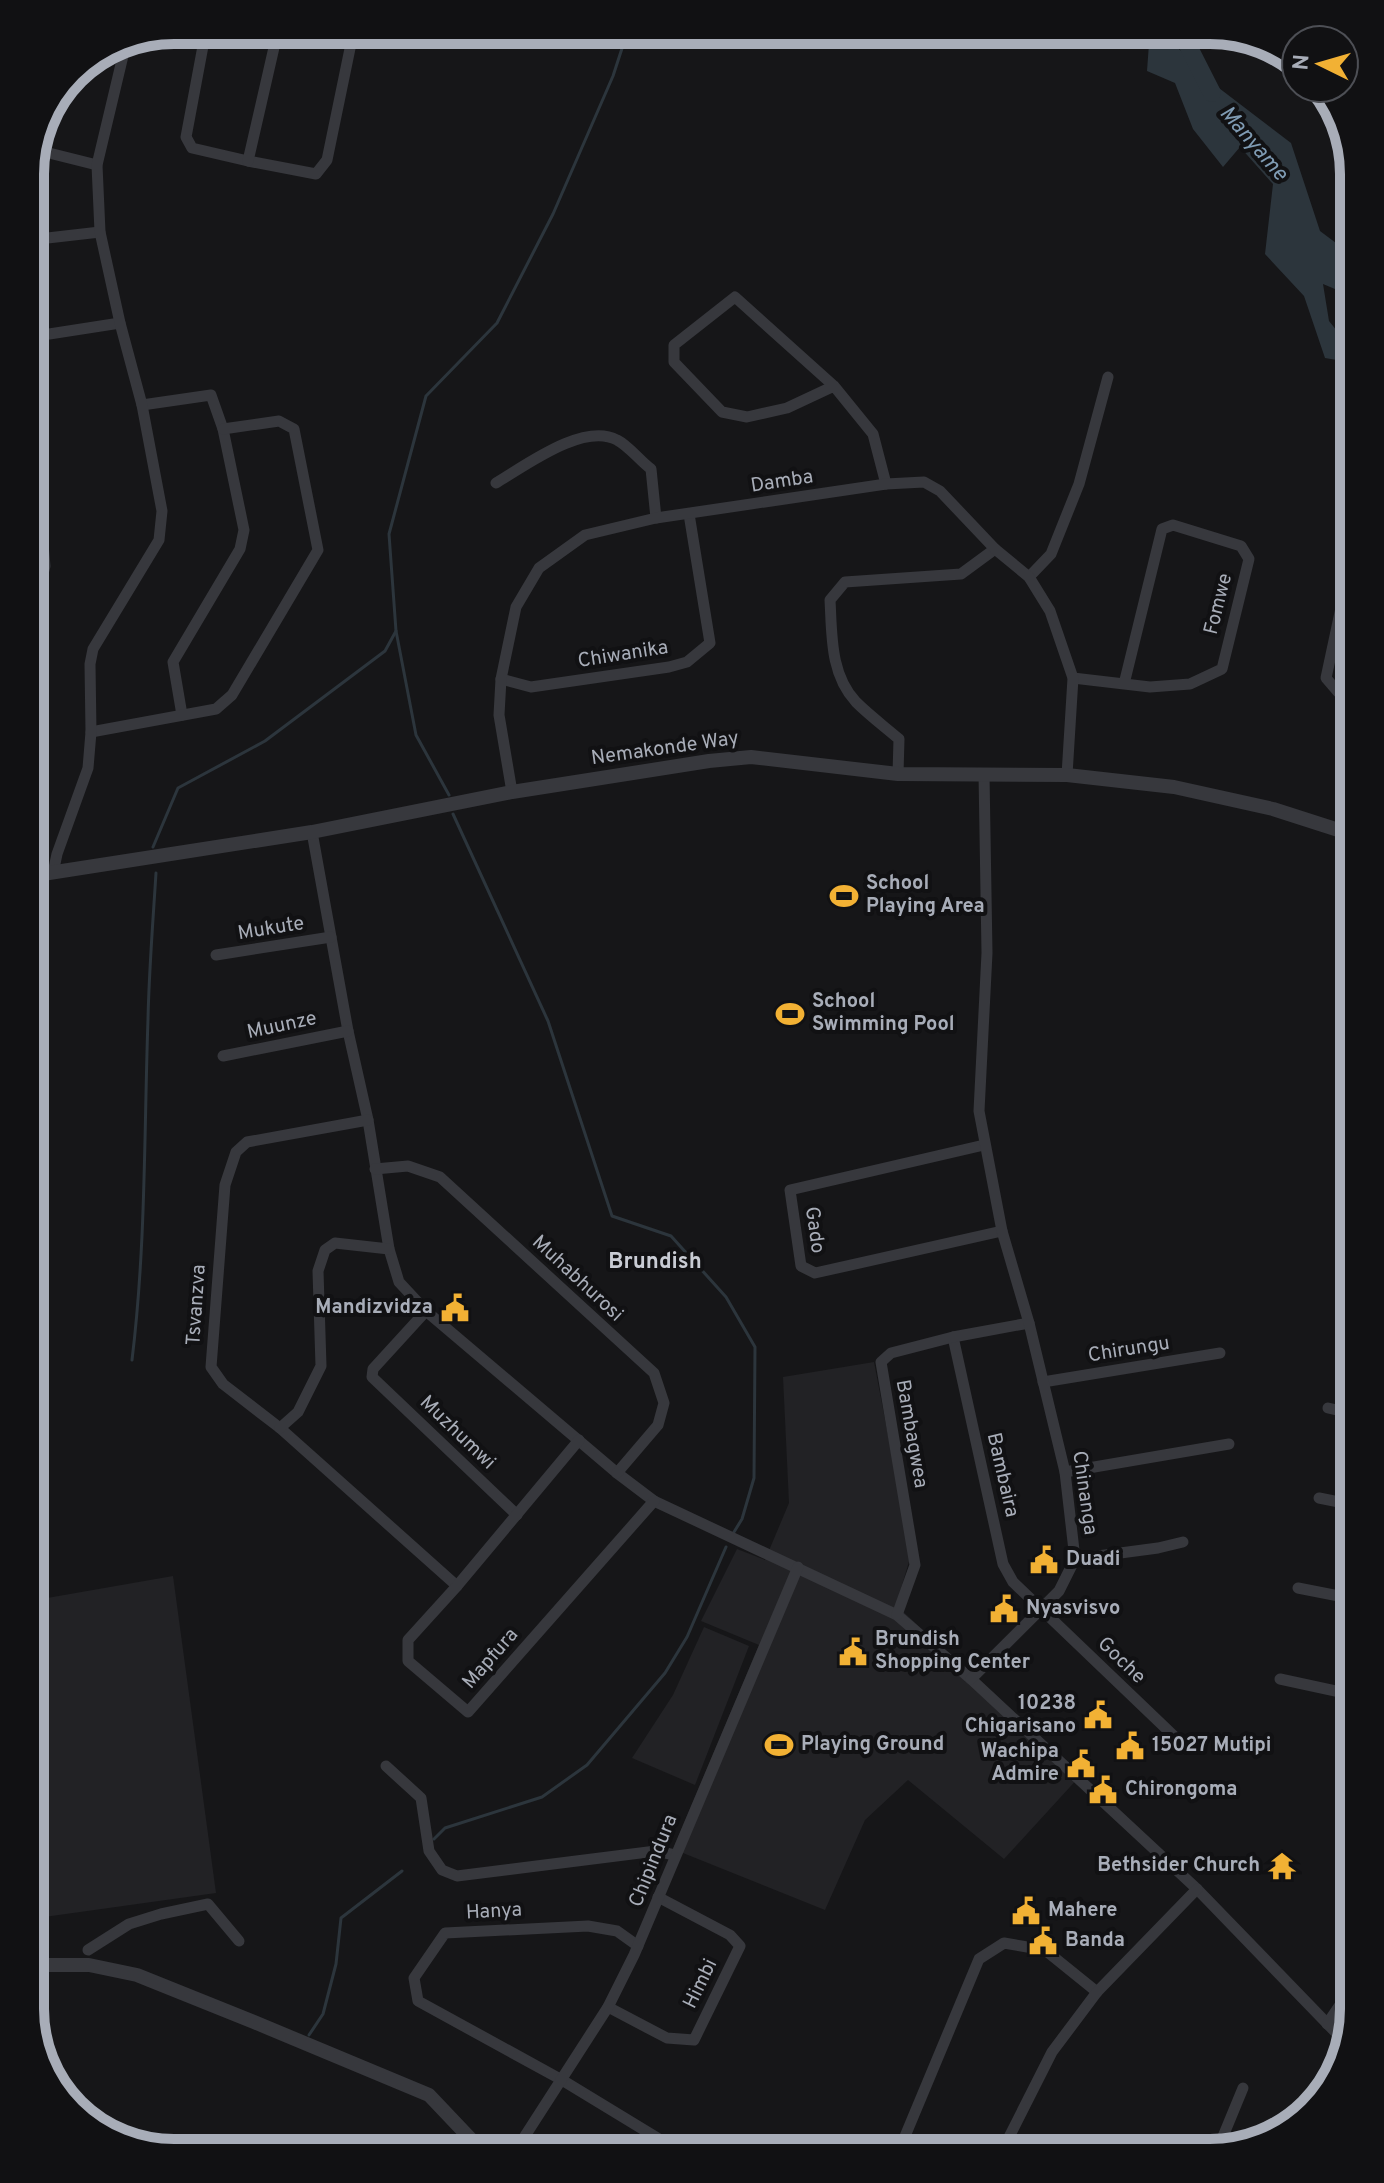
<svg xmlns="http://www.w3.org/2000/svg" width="1384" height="2183" viewBox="0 0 1384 2183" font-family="Overpass,sans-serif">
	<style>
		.built { fill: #222225 }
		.water { fill: #2c353c }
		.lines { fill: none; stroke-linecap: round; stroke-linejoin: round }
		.stream { stroke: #2c353c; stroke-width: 3 }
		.river { stroke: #2c353c; stroke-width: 18 }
		.minor { stroke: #37383d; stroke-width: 11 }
		.tertiary { stroke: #37383d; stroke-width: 14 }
		.labels { text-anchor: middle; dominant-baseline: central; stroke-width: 8; stroke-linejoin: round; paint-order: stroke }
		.street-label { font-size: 20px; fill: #a8adb8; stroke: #111113 }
		.poi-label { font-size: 20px; font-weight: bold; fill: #a8adb8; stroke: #111113; text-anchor: start }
		.water-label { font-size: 22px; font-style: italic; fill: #7f9bb3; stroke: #111113 }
		.neighbourhood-label { font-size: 22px; font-weight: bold; fill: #c9ccd4; stroke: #111113 }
		.rim { fill: none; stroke: #a8adb8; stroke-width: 10 }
	</style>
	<rect width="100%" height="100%" fill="#161618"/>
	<g class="built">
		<path d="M874,1362L911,1555L896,1605L1080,1776L1004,1859L908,1780L865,1820L825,1910L673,1849L759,1645L701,1621L737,1549L765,1560L789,1503L783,1377Z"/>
		<path d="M173,1576L216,1893L30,1919V1601Z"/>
		<path d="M704,1627L749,1646L695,1785L632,1758L673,1695Z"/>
	</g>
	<g class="water">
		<path d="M756,30H885L878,38L860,44L785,40Z"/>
		<path d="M1150,30H1170L1177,47L1215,85L1291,143L1320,231L1344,249L1354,246V297L1323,284L1329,321L1354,352V363L1325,358L1304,296L1265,254L1273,184L1240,147L1223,167L1193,129L1175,83L1147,71Z"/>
	</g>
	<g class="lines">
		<g class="stream">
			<path d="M449,795L416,735L396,631L389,534L426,396L497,323L553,214L613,76L628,30"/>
			<path d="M453,814L548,1021L612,1216L671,1236L726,1297L755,1347L754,1478L742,1519L734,1532"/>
			<path d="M153,847L178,788L265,741L385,651L396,631"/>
			<path d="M132,1360C146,1246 144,1133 148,1019C149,970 153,921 156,873"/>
			<path d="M434,1839L445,1828L542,1797L587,1765L665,1673L687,1637L726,1547"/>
			<path d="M309,2035L323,2014L336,1964L341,1918L402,1871"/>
		</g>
		<path class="river" d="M1180,30L1212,93"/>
		<g class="minor">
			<path d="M206,30L186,137L192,148L248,161L316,174L327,160L353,34L351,30"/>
			<path d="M37,150L97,165"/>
			<path d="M248,161L278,30"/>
			<path d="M30,240L100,232"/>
			<path d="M30,337L120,323"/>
			<path d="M834,386L787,408L747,417L722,412L674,362V345L735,297L834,386L873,434L886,484"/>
			<path d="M142,405L211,395L223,429L244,530L240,549L173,662L182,715"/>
			<path d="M496,483C525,466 583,422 617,440C629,446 640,461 651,469L656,518"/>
			<path d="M1029,577L1051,554L1079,484L1108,377"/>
			<path d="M30,623L45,566L39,499L30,452"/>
			<path d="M1073,678L1150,687L1190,684L1222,669L1249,559L1241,546L1173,525L1162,529L1124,684"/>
			<path d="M501,679L531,687L669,667L687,662L710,643L689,514"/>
			<path d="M1354,697L1338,692L1326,678L1347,580L1354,579"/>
			<path d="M91,732L216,709L232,695L318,550L294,429L279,421L223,429"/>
			<path d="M898,774L899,739C885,727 869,715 856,702C830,674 832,635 830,600L845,582L961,574L995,549"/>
			<path d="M512,792L499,715L501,679L516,607L539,568L585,535L656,518L886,484L924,482L940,491L995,549L1029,577L1050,611L1073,678L1067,775"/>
			<path d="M312,832L348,1031L368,1120L389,1249L399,1282L426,1311L617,1473L654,1501L897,1615L971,1679L1197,1889L1345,2042"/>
			<path d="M53,873L57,854L88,768L91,732L90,664L93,649L159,540L162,511L142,405L120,323L100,232L97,165L127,39"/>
			<path d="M216,955L331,937"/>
			<path d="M223,1056L348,1031"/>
			<path d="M368,1120L247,1142L236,1152L225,1185L211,1367L223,1384L280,1428L457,1586"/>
			<path d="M984,1145L790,1190L801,1266L815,1273L1002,1231"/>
			<path d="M375,1169L408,1166L440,1177L654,1373L664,1403L658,1425L617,1473"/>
			<path d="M426,1311L373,1369L372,1377L517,1515"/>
			<path d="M953,1337L1003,1564L1013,1582L1177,1739"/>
			<path d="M1043,1382L1220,1353"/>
			<path d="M1328,1408L1354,1414"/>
			<path d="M280,1428L298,1412L321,1366L318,1271L325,1250L335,1243L389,1249"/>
			<path d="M579,1440L457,1586L408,1640V1661L468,1712L654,1501"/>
			<path d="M1065,1472L1229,1444"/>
			<path d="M1319,1498L1354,1505"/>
			<path d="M1075,1559L1158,1548L1183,1542"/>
			<path d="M1298,1588L1354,1599"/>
			<path d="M897,1615L915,1565L881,1362L891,1353L953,1337L1029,1323"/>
			<path d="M971,1679L1059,1591L1075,1559L1065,1472L1029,1323L1002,1231L979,1111L987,953L984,774"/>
			<path d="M1280,1679L1354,1695"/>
			<path d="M386,1766L421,1798L429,1851L442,1870L457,1876L656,1851L675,1855"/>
			<path d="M638,1946L617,1931L588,1926L445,1933L414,1978L418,2001L562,2080L682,2153"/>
			<path d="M88,1950L129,1924L161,1914L208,1904L239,1941"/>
			<path d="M608,2007L667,2038L694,2040L740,1946L730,1935L658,1897"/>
			<path d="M1327,2024L1344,1999L1354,1970"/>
			<path d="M1217,2151L1243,2088"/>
			<path d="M514,2153L608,2007L634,1955L798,1567"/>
			<path d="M898,2153L979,1959L1004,1943L1045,1950L1097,1992"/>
			<path d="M1001,2153L1052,2052L1097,1992L1197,1889"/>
		</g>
		<g class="tertiary">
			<path d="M30,876L312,832L512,792L709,761L751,757L898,774L1067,775L1174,787L1273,809L1354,835"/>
			<path d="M30,1965H89L137,1975L254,2022L429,2095L484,2153"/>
		</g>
	</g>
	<defs>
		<symbol id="stadium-bare" viewBox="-9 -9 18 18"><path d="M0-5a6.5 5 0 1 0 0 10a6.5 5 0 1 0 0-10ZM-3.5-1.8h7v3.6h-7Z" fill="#f2b134" stroke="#111113" stroke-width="2.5" paint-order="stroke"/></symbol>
		<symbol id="civic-bare" viewBox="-9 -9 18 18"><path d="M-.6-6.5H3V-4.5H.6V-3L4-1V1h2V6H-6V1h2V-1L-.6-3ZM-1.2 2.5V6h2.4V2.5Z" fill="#f2b134" stroke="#111113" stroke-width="2.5" paint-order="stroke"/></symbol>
		<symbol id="temple-bare" viewBox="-9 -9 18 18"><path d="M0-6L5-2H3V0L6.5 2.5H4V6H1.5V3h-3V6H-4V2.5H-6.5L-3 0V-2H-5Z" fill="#f2b134" stroke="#111113" stroke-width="2.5" paint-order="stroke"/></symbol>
	</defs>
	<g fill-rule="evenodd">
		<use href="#stadium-bare" x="824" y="876" width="40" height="40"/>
		<use href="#stadium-bare" x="770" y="994" width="40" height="40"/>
		<use href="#civic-bare" x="435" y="1288" width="40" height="40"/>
		<use href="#civic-bare" x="1024" y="1540" width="40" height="40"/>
		<use href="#civic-bare" x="984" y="1589" width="40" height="40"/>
		<use href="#civic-bare" x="833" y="1632" width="40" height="40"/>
		<use href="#civic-bare" x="1078" y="1695" width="40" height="40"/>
		<use href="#stadium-bare" x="759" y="1725" width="40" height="40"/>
		<use href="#civic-bare" x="1110" y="1726" width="40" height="40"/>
		<use href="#civic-bare" x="1061" y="1744" width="40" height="40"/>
		<use href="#civic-bare" x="1083" y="1770" width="40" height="40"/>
		<use href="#temple-bare" x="1262" y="1846" width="40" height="40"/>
		<use href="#civic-bare" x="1006" y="1891" width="40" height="40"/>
		<use href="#civic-bare" x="1023" y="1921" width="40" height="40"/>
	</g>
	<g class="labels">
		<g class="street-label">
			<text transform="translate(782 482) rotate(-9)">Damba</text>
			<text transform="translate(1219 604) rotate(-76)">Fomwe</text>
			<text transform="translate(623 655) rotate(-9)">Chiwanika</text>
			<text transform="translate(665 749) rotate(-8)">Nemakonde Way</text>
			<text transform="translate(271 929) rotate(-9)">Mukute</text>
			<text transform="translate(282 1026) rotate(-12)">Muunze</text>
			<text transform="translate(814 1230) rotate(82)">Gado</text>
			<text transform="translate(577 1279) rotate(43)">Muhabhurosi</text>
			<text transform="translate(197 1305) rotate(-86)">Tsvanzva</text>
			<text transform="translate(1129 1350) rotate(-9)">Chirungu</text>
			<text transform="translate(457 1433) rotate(44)">Muzhumwi</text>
			<text transform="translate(911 1434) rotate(80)">Bambagwea</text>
			<text transform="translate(1002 1475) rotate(77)">Bambaira</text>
			<text transform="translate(1084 1493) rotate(82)">Chinanga</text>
			<text transform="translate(491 1659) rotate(-49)">Mapfura</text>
			<text transform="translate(1121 1661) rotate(44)">Goche</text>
			<text transform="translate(654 1861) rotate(-68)">Chipindura</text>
			<text transform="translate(494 1912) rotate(-3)">Hanya</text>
			<text transform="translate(701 1984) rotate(-64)">Himbi</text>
		</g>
		<g class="poi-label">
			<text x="866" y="884">School<tspan x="866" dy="23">Playing Area</tspan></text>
			<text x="812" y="1002">School<tspan x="812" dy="23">Swimming Pool</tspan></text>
			<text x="433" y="1308" text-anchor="end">Mandizvidza</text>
			<text x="1066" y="1560">Duadi</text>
			<text x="1026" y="1609">Nyasvisvo</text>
			<text x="875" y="1640">Brundish<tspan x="875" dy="23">Shopping Center</tspan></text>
			<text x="1076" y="1704" text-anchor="end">10238<tspan x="1076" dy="23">Chigarisano</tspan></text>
			<text x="801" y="1745">Playing Ground</text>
			<text x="1152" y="1746">15027 Mutipi</text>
			<text x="1059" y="1752" text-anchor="end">Wachipa<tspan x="1059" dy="23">Admire</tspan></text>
			<text x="1125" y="1790">Chirongoma</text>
			<text x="1260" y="1866" text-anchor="end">Bethsider Church</text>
			<text x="1048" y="1911">Mahere</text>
			<text x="1065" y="1941">Banda</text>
		</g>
		<g class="water-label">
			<text transform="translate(1253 144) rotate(49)">Manyame</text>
		</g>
		<g class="neighbourhood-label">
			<text x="655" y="1262">Brundish</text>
		</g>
	</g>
	<path d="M0 0H1384V2183H0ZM174 44H1210A130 130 0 0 1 1340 174V2009A130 130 0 0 1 1210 2139H174A130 130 0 0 1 44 2009V174A130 130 0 0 1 174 44Z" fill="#111113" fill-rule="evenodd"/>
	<path class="rim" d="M174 44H1210A130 130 0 0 1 1340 174V2009A130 130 0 0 1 1210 2139H174A130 130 0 0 1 44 2009V174A130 130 0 0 1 174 44Z"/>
	<g transform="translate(1320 64) rotate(275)"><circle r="38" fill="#111113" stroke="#4d4f55" stroke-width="2"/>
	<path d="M0-6L14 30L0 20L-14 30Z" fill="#f2b134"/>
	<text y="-12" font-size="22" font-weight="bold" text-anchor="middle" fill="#a8adb8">N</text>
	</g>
</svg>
